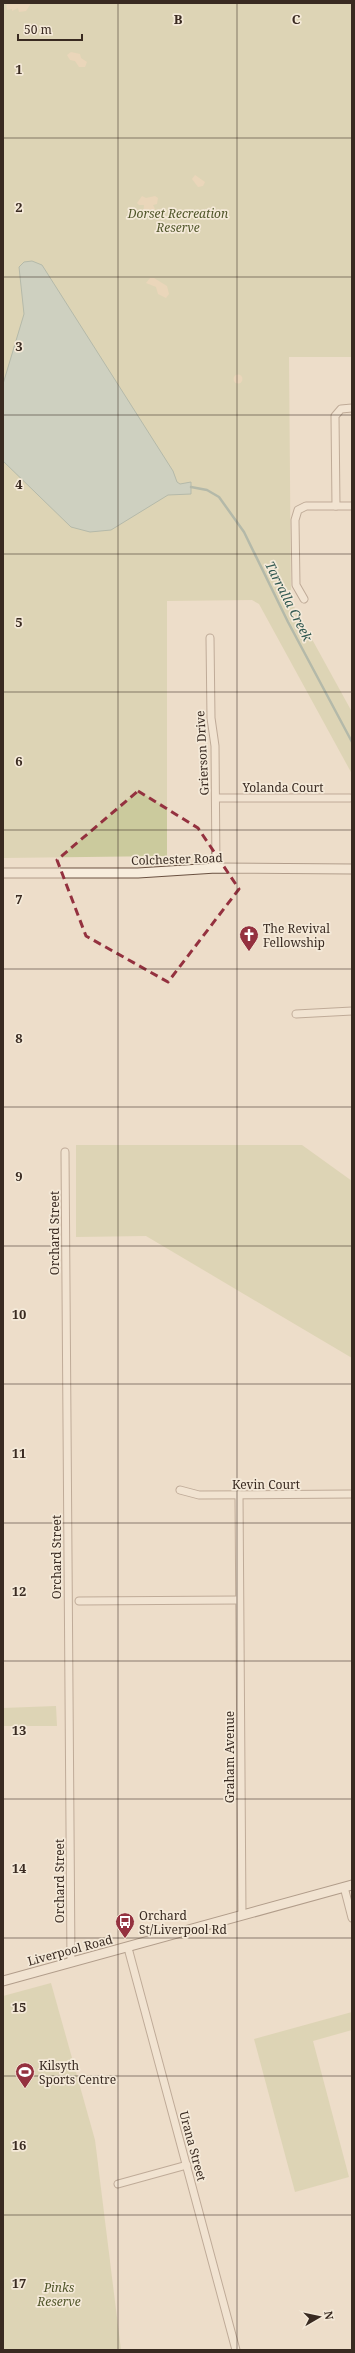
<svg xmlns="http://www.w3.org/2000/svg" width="355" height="2353" viewBox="0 0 355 2353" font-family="'Noto Serif',serif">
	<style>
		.green { fill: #cbca9d }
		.sand { fill: #e7cea8 }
		.water { fill: #a9c1b7; stroke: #708f84 }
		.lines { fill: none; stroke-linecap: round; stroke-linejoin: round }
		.stream { stroke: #708f84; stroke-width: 2.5 }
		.minor-casing { stroke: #886f5e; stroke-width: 9 }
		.secondary-casing { stroke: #6a5141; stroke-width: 11 }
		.minor { stroke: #f7ecdc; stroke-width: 7 }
		.secondary { stroke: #f7ecdc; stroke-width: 9 }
		.marked { fill: none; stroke: #94313f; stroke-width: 3; stroke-dasharray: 8 5; stroke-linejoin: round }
		.grid { fill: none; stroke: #392a21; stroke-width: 1; stroke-opacity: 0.55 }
		.labels { text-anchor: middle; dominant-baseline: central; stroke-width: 3.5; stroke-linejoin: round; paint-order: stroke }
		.park-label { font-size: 12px; font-style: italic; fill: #4f5529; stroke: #f4e9d8 }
		.street-label { font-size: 12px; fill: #392a21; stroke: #f4e9d8 }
		.poi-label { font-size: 12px; fill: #392a21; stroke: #f4e9d8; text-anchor: start }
		.water-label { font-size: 13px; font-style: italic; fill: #315851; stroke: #f4e9d8 }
		.grid-label { font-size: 13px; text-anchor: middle; font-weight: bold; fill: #392a21; stroke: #f4e9d8; stroke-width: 3.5; stroke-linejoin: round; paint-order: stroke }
	</style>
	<rect width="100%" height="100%" fill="#edddc9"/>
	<g class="green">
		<path d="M3,3H352V357H289L291,601L352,712V774L259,604L252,600L167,601V856L3,858Z"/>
		<path d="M76,1145H302L352,1181V1358L146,1236L76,1237Z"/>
		<path d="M56,1706L57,1726H3V1708Z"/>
		<path d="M51,1983L95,2140L121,2350H3V1996Z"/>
		<path d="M352,2012V2030L313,2041L349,2177L295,2192L254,2039Z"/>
	</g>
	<g class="sand">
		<path d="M6,3H30V5L26,11L19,12L18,8L12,11V9L7,10Z"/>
		<path d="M71,52L80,54L81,58L87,62L85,67H79L75,61L70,60L67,55Z"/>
		<path d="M195,175L205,182L203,186L198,187L192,179Z"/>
		<path d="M142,196L146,198L155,196L158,198L157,204L153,205L155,209L151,214L148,212L143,215L144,205H139L137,203Z"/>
		<path d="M150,278H154L167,286L169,294L166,298L158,294L156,287L146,283Z"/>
		<circle cx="238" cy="379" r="4.5"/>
	</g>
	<path class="water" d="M32,261L42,265L173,471L177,482L180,484L191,482V494L168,495L111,530L90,532L71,527L3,461V384L24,314L19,267L24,262Z"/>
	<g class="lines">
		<path class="stream" d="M191,487L207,490L219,497L244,532L288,622L352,742"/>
		<defs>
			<g id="minor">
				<path d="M336,506L335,416L341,409L352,408"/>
				<path d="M304,599L296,585L295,520L298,510L306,506H352"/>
				<path d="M210,638L211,718L215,746L216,868"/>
				<path d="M216,798H350"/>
				<path d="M296,1014L352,1011"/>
				<path d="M65,1152L71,1962"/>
				<path d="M180,1490L199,1495L352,1494"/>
				<path d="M239,1495L242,1915"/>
				<path d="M79,1601L239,1600"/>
				<path d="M344,1887L352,1918"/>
				<path d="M128,1948L236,2350"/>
				<path d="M118,2184L187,2165"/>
			</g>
			<g id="secondary">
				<path d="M3,873H138L216,868L352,869"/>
				<path d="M3,1981L352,1885"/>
			</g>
		</defs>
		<use href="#minor" class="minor-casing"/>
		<use href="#secondary" class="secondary-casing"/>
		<use href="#minor" class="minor"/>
		<use href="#secondary" class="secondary"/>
	</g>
	<path d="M0 0H355V2353H0ZM138,791L198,828L239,889L168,982L86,936L57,860Z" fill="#edddc9" fill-opacity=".55" fill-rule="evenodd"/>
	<path class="marked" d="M138,791L198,828L239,889L168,982L86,936L57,860Z"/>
	<path class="grid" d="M118,3V2350M237,3V2350M3,138H352M3,277H352M3,415H352M3,554H352M3,692H352M3,830H352M3,969H352M3,1107H352M3,1246H352M3,1384H352M3,1523H352M3,1661H352M3,1799H352M3,1938H352M3,2076H352M3,2215H352"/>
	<defs>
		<symbol id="church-pin" viewBox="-11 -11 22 30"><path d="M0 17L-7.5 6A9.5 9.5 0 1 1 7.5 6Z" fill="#94313f" stroke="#f4e9d8"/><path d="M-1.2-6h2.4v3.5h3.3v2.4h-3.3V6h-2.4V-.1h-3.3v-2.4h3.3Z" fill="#fff"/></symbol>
		<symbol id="bus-pin" viewBox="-11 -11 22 30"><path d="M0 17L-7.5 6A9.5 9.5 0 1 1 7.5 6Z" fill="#94313f" stroke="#f4e9d8"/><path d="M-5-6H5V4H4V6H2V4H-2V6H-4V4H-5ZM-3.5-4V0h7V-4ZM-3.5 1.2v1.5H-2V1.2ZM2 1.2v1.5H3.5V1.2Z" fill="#fff"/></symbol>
		<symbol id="stadium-pin" viewBox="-11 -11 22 30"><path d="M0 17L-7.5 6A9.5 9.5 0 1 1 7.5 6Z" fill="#94313f" stroke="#f4e9d8"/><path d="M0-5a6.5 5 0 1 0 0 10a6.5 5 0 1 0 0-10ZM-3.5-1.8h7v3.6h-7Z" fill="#fff"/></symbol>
	</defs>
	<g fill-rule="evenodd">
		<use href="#church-pin" x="238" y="924" width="22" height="30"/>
		<use href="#bus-pin" x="114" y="1911" width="22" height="30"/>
		<use href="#stadium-pin" x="14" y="2061" width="22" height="30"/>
	</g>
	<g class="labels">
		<g class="park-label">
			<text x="178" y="213">Dorset Recreation<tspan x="178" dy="14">Reserve</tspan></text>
			<text x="59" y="2287">Pinks<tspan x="59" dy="14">Reserve</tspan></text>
		</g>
		<g class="street-label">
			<text transform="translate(202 753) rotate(-93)">Grierson Drive</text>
			<text x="283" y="787">Yolanda Court</text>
			<text transform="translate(177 859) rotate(-2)">Colchester Road</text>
			<text transform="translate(54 1233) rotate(-90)">Orchard Street</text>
			<text x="266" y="1484">Kevin Court</text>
			<text transform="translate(56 1557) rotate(-90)">Orchard Street</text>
			<text transform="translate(229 1757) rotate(-90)">Graham Avenue</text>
			<text transform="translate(59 1881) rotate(-90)">Orchard Street</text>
			<text transform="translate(70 1950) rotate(-15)">Liverpool Road</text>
			<text transform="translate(193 2146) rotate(75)">Urana Street</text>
		</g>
		<g class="poi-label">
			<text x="263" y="928">The Revival<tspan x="263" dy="14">Fellowship</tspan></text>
			<text x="139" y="1915">Orchard<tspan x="139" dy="14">St/Liverpool Rd</tspan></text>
			<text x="39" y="2065">Kilsyth<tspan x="39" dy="14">Sports Centre</tspan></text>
		</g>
		<g class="water-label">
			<text transform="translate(289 601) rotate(63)">Tarralla Creek</text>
		</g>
	</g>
	<g class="grid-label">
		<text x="178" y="24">B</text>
		<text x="296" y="24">C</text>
		<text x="19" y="74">1</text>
		<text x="19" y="212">2</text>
		<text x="19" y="351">3</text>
		<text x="19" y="489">4</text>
		<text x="19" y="627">5</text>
		<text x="19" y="766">6</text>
		<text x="19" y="904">7</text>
		<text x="19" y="1043">8</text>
		<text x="19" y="1181">9</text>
		<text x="19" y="1319">10</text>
		<text x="19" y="1458">11</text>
		<text x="19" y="1596">12</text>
		<text x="19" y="1735">13</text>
		<text x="19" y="1873">14</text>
		<text x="19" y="2012">15</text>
		<text x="19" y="2150">16</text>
		<text x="19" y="2288">17</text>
	</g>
	<rect width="355" height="2353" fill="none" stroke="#392a21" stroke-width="8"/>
	<g transform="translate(319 2317) rotate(81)" stroke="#f4e9d8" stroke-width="3" paint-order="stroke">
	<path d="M0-3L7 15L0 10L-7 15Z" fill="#392a21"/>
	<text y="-6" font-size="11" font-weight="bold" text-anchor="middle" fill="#392a21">N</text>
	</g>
	<path d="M18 34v6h64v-6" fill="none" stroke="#392a21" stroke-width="2"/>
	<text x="24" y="34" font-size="12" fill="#392a21" stroke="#f4e9d8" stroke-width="3" paint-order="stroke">50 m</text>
</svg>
